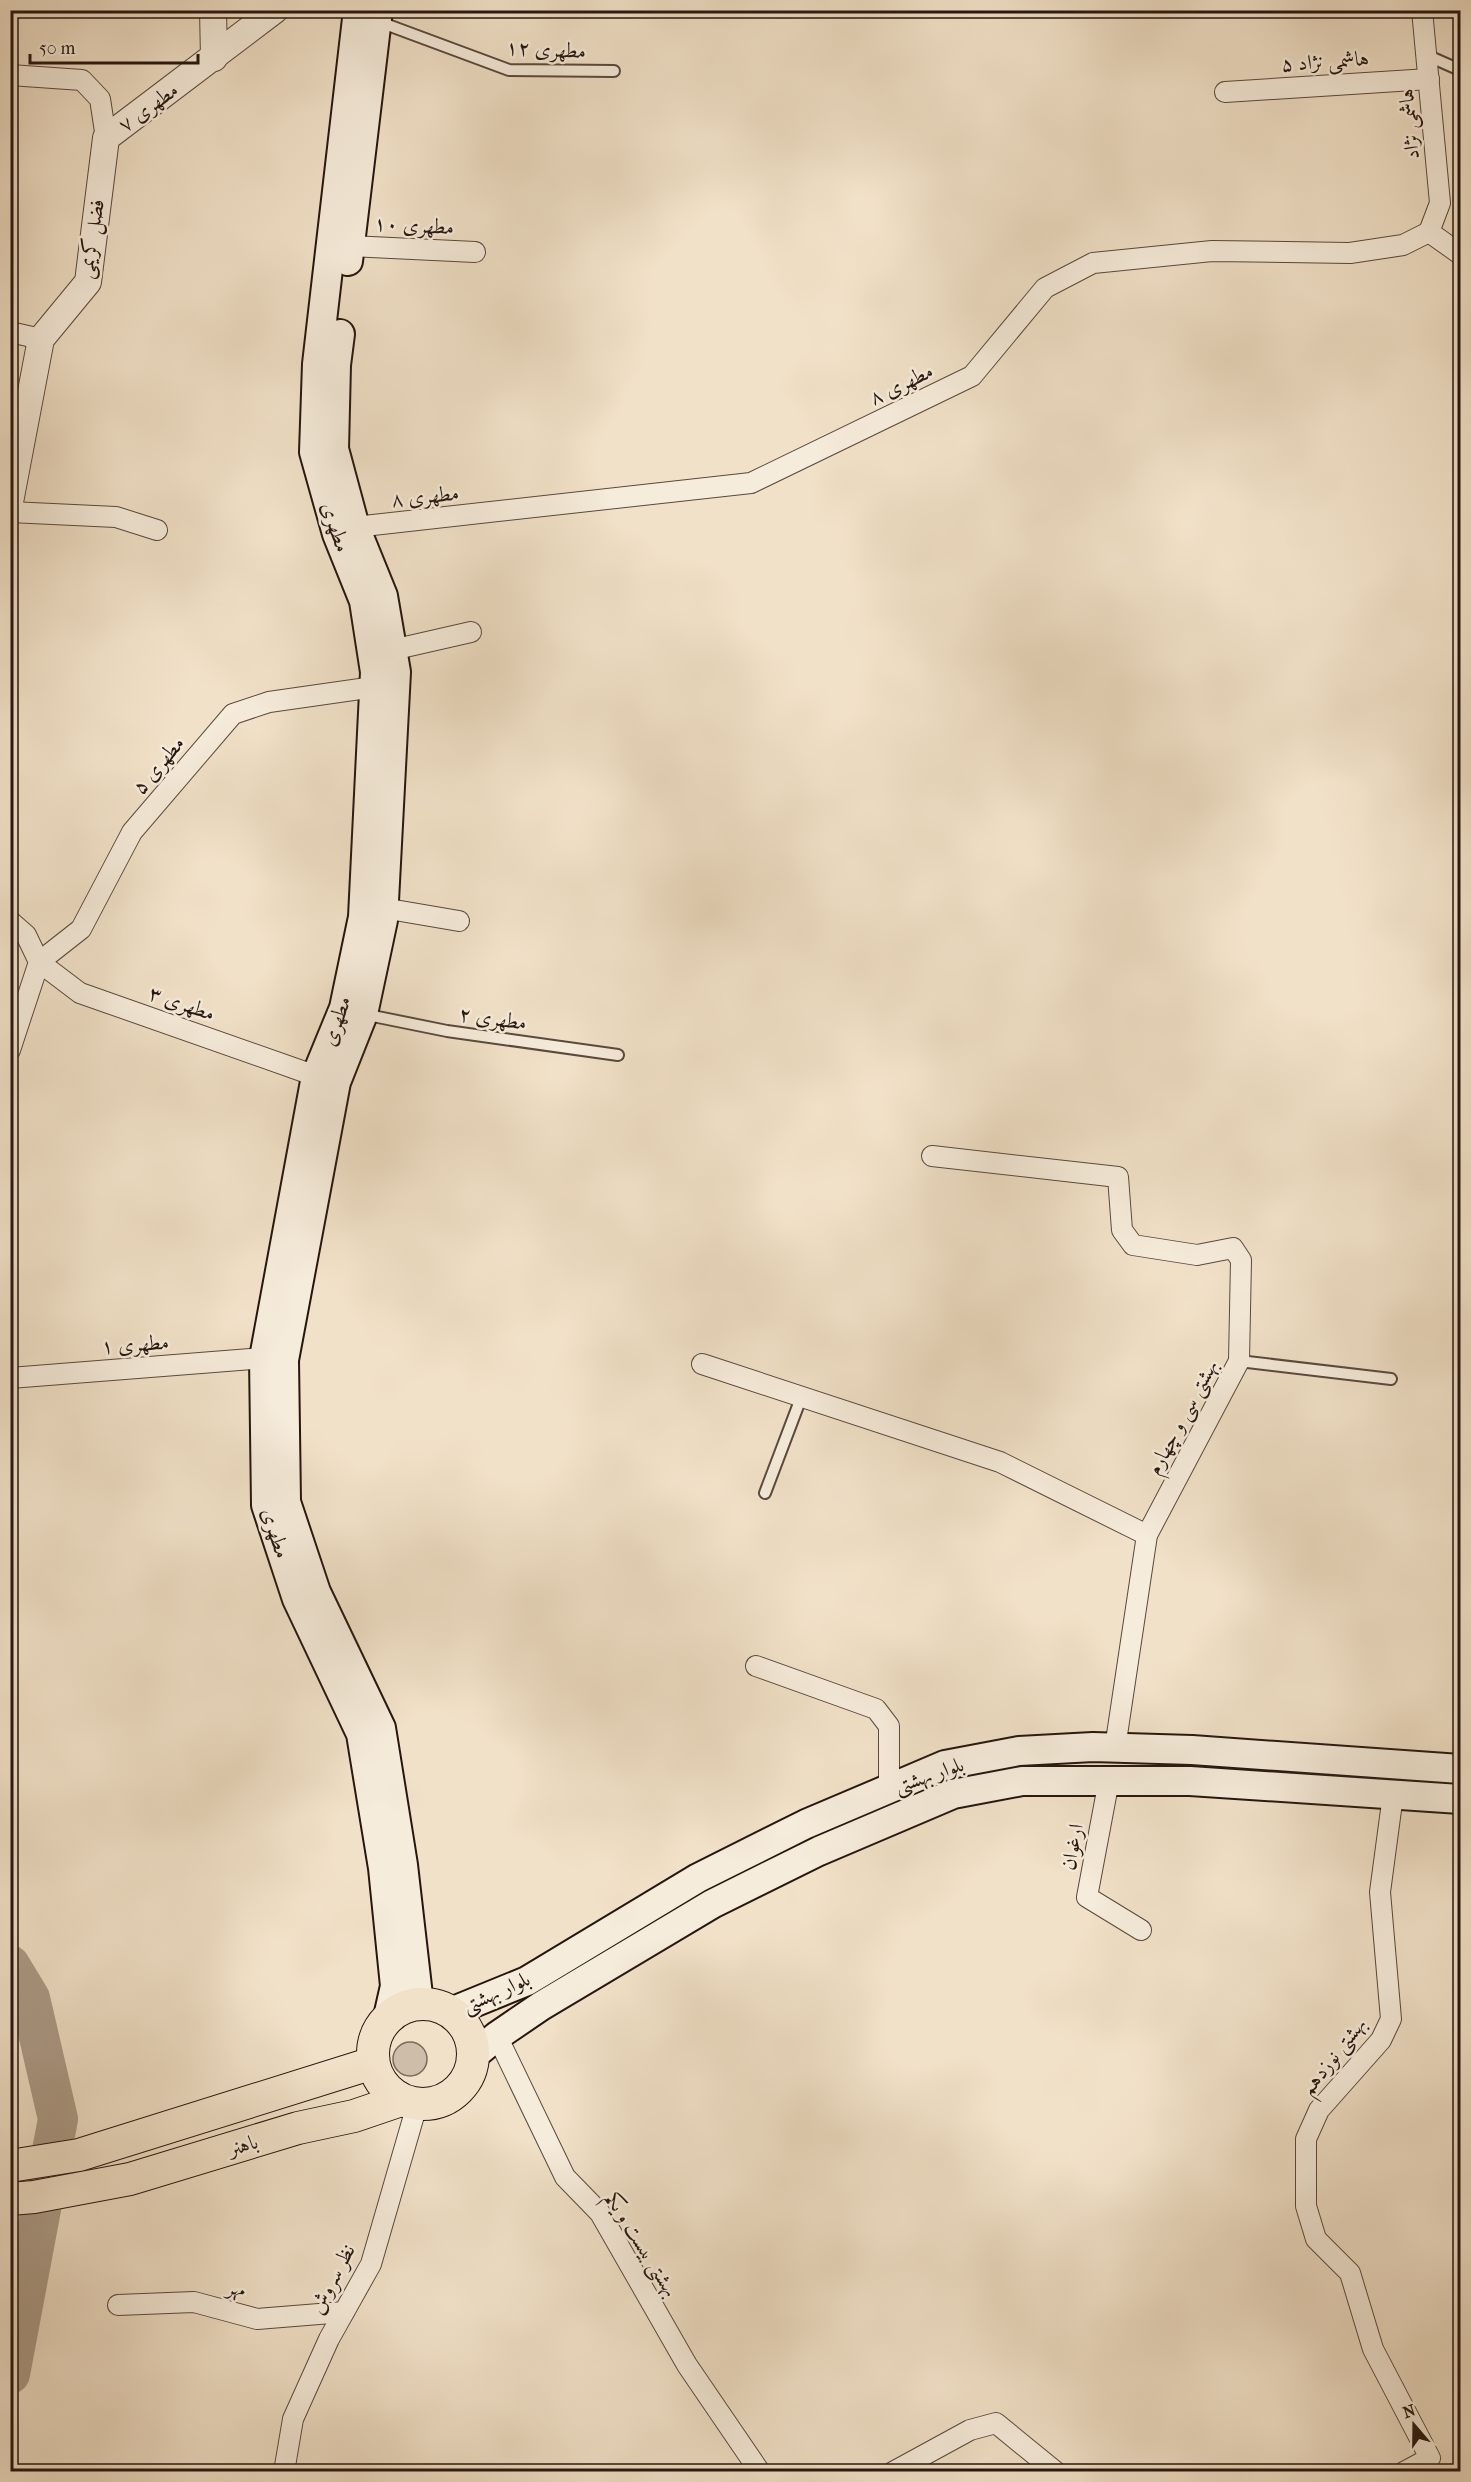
<svg xmlns="http://www.w3.org/2000/svg" width="1471" height="2482" viewBox="0 0 1471 2482" font-family="'IM FELL French Canon',Amiri,serif">
	<style>
		.green { fill: #cebea9; stroke: #7a6a5c; stroke-width: 1.5 }
		.lines { fill: none; stroke-linecap: round; stroke-linejoin: round }
		.river { stroke: #ac9c89; stroke-width: 40 }
		.service-casing { stroke: #59493e; stroke-width: 14 }
		.minor-casing { stroke: #59493e; stroke-width: 22 }
		.tertiary-casing { stroke: #59493e; stroke-width: 28 }
		.secondary-casing { stroke: #261610; stroke-width: 32 }
		.primary-casing { stroke: #261610; stroke-width: 34 }
		.service { stroke: #f6ecdb; stroke-width: 10 }
		.minor { stroke: #f6ecdb; stroke-width: 20 }
		.tertiary { stroke: #f6ecdb; stroke-width: 26 }
		.secondary { stroke: #f6ecdb; stroke-width: 28 }
		.primary { stroke: #f1e1c8; stroke-width: 32 }
		.labels { text-anchor: middle; dominant-baseline: central; stroke-width: 5; stroke-linejoin: round; paint-order: stroke }
		.street-label { font-size: 21px; fill: #261610; stroke: #f6ecdb }
	</style>
	<rect width="100%" height="100%" fill="#f1e1c8"/>
	<filter id="stains"><feTurbulence type="fractalNoise" baseFrequency=".00333" numOctaves="4"/><feColorMatrix values="0 0 0 0 .2 0 0 0 0 .09 0 0 0 0 .02 0 0 0 .5 -.17"/></filter>
	<radialGradient id="worn" r=".72"><stop offset=".6" stop-color="#630" stop-opacity="0"/><stop offset="1" stop-color="#630" stop-opacity=".3"/></radialGradient>
	<circle class="green" cx="410" cy="2059" r="17"/>
	<g class="lines">
		<path class="river" d="M10,1965L30,1998L58,2119L10,2374"/>
		<defs>
			<g id="service">
				<path d="M377,21L509,70L614,71"/>
				<path d="M1426,55L1460,70"/>
				<path d="M363,1014L447,1031L618,1055"/>
				<path d="M1239,1361L1391,1379"/>
				<path d="M765,1493L801,1398"/>
			</g>
			<g id="minor">
				<path d="M1422,10L1440,203L1429,232"/>
				<path d="M10,75L82,80L100,99L106,138"/>
				<path d="M1225,92L1429,79"/>
				<path d="M1429,232L1460,254"/>
				<path d="M350,246L475,252"/>
				<path d="M10,332L41,339"/>
				<path d="M10,512L116,517L157,530"/>
				<path d="M355,527L751,483L972,376L1045,288L1093,263L1212,251L1350,253L1403,245L1429,232"/>
				<path d="M392,650L471,632"/>
				<path d="M383,908L459,921"/>
				<path d="M10,921L26,935L39,962L80,993L316,1076"/>
				<path d="M39,962L81,929L132,832L233,714L269,702L374,687"/>
				<path d="M10,1050L39,962"/>
				<path d="M932,1156L1118,1177L1122,1230L1133,1245L1197,1255L1233,1248L1241,1260L1239,1361L1147,1535L1115,1748"/>
				<path d="M702,1364L1000,1462L1147,1535"/>
				<path d="M10,1378L264,1358"/>
				<path d="M756,1666L876,1709L889,1726V1788"/>
				<path d="M1109,1780L1087,1897L1141,1930"/>
				<path d="M1393,1795L1380,1892L1391,2019L1381,2040L1319,2110L1306,2139V2206L1316,2239L1350,2273L1373,2349L1430,2458L1404,2472"/>
				<path d="M497,2036L565,2177L600,2213L687,2365L760,2472"/>
				<path d="M118,2305L194,2302L257,2319L344,2312"/>
				<path d="M284,2472L293,2419L329,2339L371,2264L417,2105"/>
				<path d="M893,2472L970,2430L996,2423L1056,2472"/>
			</g>
			<g id="tertiary">
				<path d="M213,10L214,58"/>
				<path d="M10,502L41,339L88,282L106,138L275,10"/>
			</g>
			<g id="secondary">
				<path d="M358,10L317,364L314,452L337,534L364,601L375,672L363,917L344,1008L316,1076L264,1358L266,1505L297,1599L361,1734L383,1868L395,1986L388,2017"/>
				<path d="M348,261L378,10"/>
				<path d="M340,334L336,365L334,449L355,527L383,596L396,672L383,920L363,1014L336,1082L284,1360L286,1502L316,1592L381,1728L403,1865L419,2004"/>
				<path d="M451,2012L527,1981L698,1878L806,1824L945,1765L1019,1751L1093,1747L1192,1750L1460,1769"/>
				<path d="M474,2055L497,2036L541,2006L712,1904L819,1851L953,1794L1022,1781H1190L1460,1799"/>
			</g>
			<g id="primary">
				<circle cx="423" cy="2054" r="50"/>
				<path d="M10,2166L79,2155L373,2063"/>
				<path d="M10,2199L34,2197L130,2179L298,2128L354,2116L401,2100"/>
			</g>
		</defs>
		<use href="#service" class="service-casing"/>
		<use href="#minor" class="minor-casing"/>
		<use href="#tertiary" class="tertiary-casing"/>
		<use href="#secondary" class="secondary-casing"/>
		<use href="#primary" class="primary-casing"/>
		<use href="#service" class="service"/>
		<use href="#minor" class="minor"/>
		<use href="#tertiary" class="tertiary"/>
		<use href="#secondary" class="secondary"/>
		<use href="#primary" class="primary"/>
	</g>
	<g class="labels">
		<g class="street-label">
			<text transform="translate(546 49) rotate(3)">مطهری ۱۲</text>
			<text transform="translate(1325 61) rotate(-4)">هاشمی نژاد ۵</text>
			<text transform="translate(148 107) rotate(-36)">مطهری ۷</text>
			<text transform="translate(1409 124) rotate(-95)">هاشمی نژاد</text>
			<text transform="translate(414 225) rotate(3)">مطهری ۱۰</text>
			<text transform="translate(91 239) rotate(-81)">فضل کریمی</text>
			<text transform="translate(901 384) rotate(-26)">مطهری ۸</text>
			<text transform="translate(425 496) rotate(-6)">مطهری ۸</text>
			<text transform="translate(336 527) rotate(72)">مطهری</text>
			<text transform="translate(158 765) rotate(-50)">مطهری ۵</text>
			<text transform="translate(182 1003) rotate(19)">مطهری ۳</text>
			<text transform="translate(493 1018) rotate(8)">مطهری ۲</text>
			<text transform="translate(336 1021) rotate(-71)">مطهری</text>
			<text transform="translate(135 1344) rotate(-4)">مطهری ۱</text>
			<text transform="translate(1182 1417) rotate(-62)">بهشتی سی و چهارم</text>
			<text transform="translate(276 1533) rotate(73)">مطهری</text>
			<text transform="translate(929 1775) rotate(-19)">بلوار بهشتی</text>
			<text transform="translate(1072 1847) rotate(-79)">ارغوان</text>
			<text transform="translate(496 1992) rotate(-24)">بلوار بهشتی</text>
			<text transform="translate(1333 2056) rotate(-52)">بهشتی نوزدهم</text>
			<text transform="translate(243 2145) rotate(-17)">باهنر</text>
			<text transform="translate(642 2244) rotate(58)">بهشتی بیست و یکم</text>
			<text transform="translate(332 2279) rotate(-63)">نظر سروش</text>
			<text transform="translate(237 2288) rotate(15)">مهر</text>
		</g>
	</g>
	<rect width="1471" height="2482" fill="none" stroke="#f1e1c8" stroke-width="36"/>
	<rect x="12" y="12" width="1447" height="2458" fill="none" stroke="#261610" stroke-width="3"/>
	<rect x="18" y="18" width="1435" height="2446" fill="none" stroke="#261610" stroke-width="1.5"/>
	<g transform="translate(1414 2425) rotate(340)" stroke="#f6ecdb" stroke-width="4.5" paint-order="stroke">
	<path d="M0-4.5L10 22L0 15L-10 22Z" fill="#261610"/>
	<text y="-9" font-size="16" font-weight="bold" text-anchor="middle" fill="#261610">N</text>
	</g>
	<path d="M30 54v9h168v-9" fill="none" stroke="#261610" stroke-width="3"/>
	<text x="39" y="54" font-size="18" fill="#261610" stroke="#f6ecdb" stroke-width="4.5" paint-order="stroke">50 m</text>
	<rect width="100%" height="100%" filter="url(#stains)"/>
	<rect width="100%" height="100%" fill="url(#worn)"/>
</svg>
